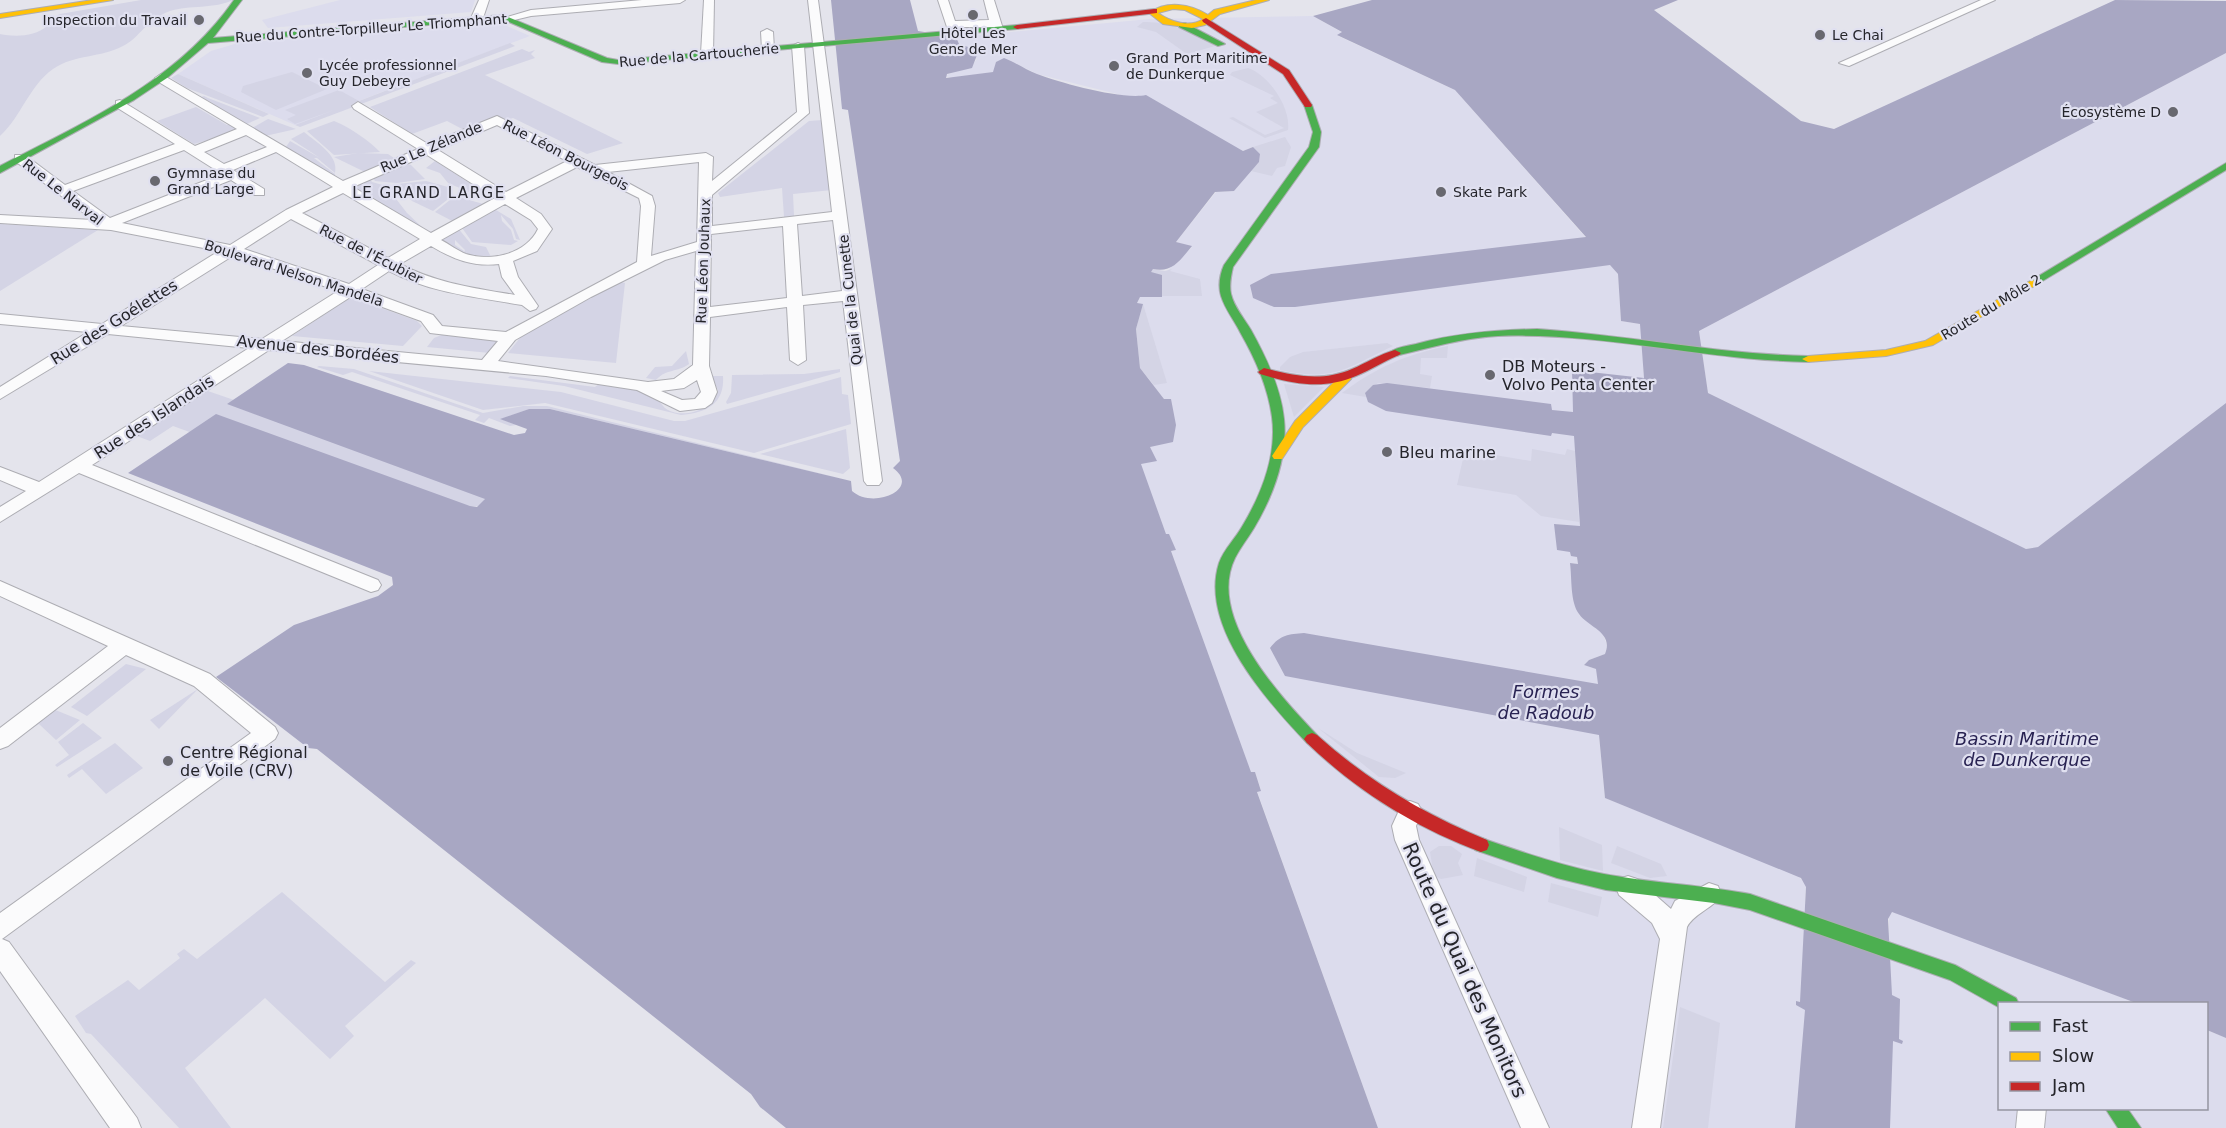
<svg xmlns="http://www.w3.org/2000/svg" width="2226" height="1128" viewBox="0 0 2226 1128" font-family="'DejaVu Sans',sans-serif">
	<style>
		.built { fill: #dcdced }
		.green { fill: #d4d4e5 }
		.water { fill: #a8a7c3 }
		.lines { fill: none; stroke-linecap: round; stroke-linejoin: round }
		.street-casing { stroke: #adadb3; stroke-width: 2 }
		.fast-casing { stroke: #adadb3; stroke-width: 2 }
		.slow-casing { stroke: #adadb3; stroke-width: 2 }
		.jam-casing { stroke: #adadb3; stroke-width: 2 }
		.street { fill: #fbfbfc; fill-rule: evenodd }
		.fast { fill: #4caf50; fill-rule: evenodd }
		.slow { fill: #ffc107; fill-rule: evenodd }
		.jam { fill: #c62828; fill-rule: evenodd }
		.poi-dot { fill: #68686f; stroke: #e0e0f0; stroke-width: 2 }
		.labels { text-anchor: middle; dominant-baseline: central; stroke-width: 4.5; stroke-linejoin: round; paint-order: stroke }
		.far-poi-label { font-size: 14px; fill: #25252b; stroke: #e0e0f0; text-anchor: start }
		.far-street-label { font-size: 14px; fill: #25252b; stroke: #e0e0f0 }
		.far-neighbourhood-label { font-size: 15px; letter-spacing: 1.5px; fill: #25252b; stroke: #e0e0f0 }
		.street-label { font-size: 16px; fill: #25252b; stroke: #e0e0f0 }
		.poi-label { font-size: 16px; fill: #25252b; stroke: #e0e0f0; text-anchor: start }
		.water-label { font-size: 18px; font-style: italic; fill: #282252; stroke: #e0e0f0 }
		.near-street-label { font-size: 20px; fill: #25252b; stroke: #e0e0f0 }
	</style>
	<rect width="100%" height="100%" fill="#e4e4ec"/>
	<g class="built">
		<path d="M340,0H475L471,12L268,28L262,20Z"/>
		<path d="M1313,16L1343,33L1338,36L1455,90L1618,274L1621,321L1641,324L1644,379L1572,370L1580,527L1555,524L1570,552L1577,557L1578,564L1571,563L1574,602L1579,615L1603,633L1607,646L1605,654L1589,660L1584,665L1596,669L1599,672L1598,685H1594L1605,798L1797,875L1806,884L1805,904L1889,933V915L1892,912H1899L2136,1003L2000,1004V1108H2206L2207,1030L2226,1038V1128H1378L1257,791L1261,790L1255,772L1251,773L1171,551L1176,550L1166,534L1140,464L1150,446L1164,399L1140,368L1137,303L1140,297L1192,247L1176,242L1216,192L1234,191L1259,162L1253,147L1243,151L1133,98L1037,74L1009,60L993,72L953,78L944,76L973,64L977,59L959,44L956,37L1150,19Z"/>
		<path d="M498,22L530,36L295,125L178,74L211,51L238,43Z"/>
		<path d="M2226,53V403L2038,547L2026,549L2014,545L1708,393L1699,331Z"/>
	</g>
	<g class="green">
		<path d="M141,0H233C215,9 189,5 170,11C145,20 141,37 123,46C101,58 75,54 53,69C29,86 21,117 0,136V34C14,37 35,37 47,26C52,21 52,17 60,14Z"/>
		<path d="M1143,22C1170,21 1193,33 1215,46L1187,54L1156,32L1137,27Z"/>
		<path d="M510,43L515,46L300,127L295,125L334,110L295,124L287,119L296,115L285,110L339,90L359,101Z"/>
		<path d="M522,49L529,52L535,50L531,54L535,58L485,75L623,143L587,154L513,118L507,120L500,117L464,130L447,121L412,134L370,107Z"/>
		<path d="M1248,68C1269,75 1291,108 1288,130L1265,138L1229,118L1233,117L1265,135L1284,128L1256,112L1278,103L1270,98L1274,96L1230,75L1232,72Z"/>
		<path d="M292,72L327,89L276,110L241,92L243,86Z"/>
		<path d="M178,74L269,114L263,117L187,88L171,78Z"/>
		<path d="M204,96L208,98L260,118L247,124L201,97Z"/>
		<path d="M196,107L227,125L234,123L244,130L194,144L157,121Z"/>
		<path d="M268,119L296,129L265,136L252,128Z"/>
		<path d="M823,120L832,190L793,194L794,216L784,217L782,188L720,197L718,193L809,121Z"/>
		<path d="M334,121C351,128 368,140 380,152L334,155L307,131Z"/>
		<path d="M304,132C317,143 339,155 335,173L317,158H314L335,174V177L286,147L290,141L320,158L291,139Z"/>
		<path d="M1285,137L1291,147L1285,166L1277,168L1272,176L1251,171L1259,162L1260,154L1253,147Z"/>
		<path d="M358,153L388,154L397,160L367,173L334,157Z"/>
		<path d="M435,161L482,191L476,195L448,183L440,173L426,168Z"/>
		<path d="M401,162L411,165L425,179L397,183L375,181L371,175Z"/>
		<path d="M368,177L372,182L386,186L407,213L427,232L349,185Z"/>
		<path d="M426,181L448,187L452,196L433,211L412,201L397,184Z"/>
		<path d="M455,196L487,205L456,223L435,212Z"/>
		<path d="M491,207L511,219L520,240L516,239L513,229L501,215L502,221L511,230L514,240L518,241L511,245L472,242L460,225Z"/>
		<path d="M0,224L98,230L0,291Z"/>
		<path d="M457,227L471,244L486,247L491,257L463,254L465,250L455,240V245L464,251L462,253L437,238Z"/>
		<path d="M1153,269L1165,271L1172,269L1170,271L1200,279L1202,296H1160L1150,272Z"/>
		<path d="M621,282L625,283L616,363L508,353L523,334Z"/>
		<path d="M351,297L417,321L422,326L403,346L292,336Z"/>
		<path d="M1143,304L1167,383L1154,385L1140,368L1136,329Z"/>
		<path d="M444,334L498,340V342L490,353L427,347L434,338Z"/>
		<path d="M1387,343L1393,346C1347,368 1334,382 1280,370V367L1290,357L1303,352Z"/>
		<path d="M1448,346L1447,358H1421L1420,374L1432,376L1430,388L1378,383L1365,393L1366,397L1342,393C1375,368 1407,354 1448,346Z"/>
		<path d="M686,351L689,364C677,373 667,368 656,380L646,378L655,367L672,366Z"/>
		<path d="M319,366L354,369L483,413L523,406H547L851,481L550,409H529L501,419L516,425L510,426L489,418L484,423L475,420L480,415L352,372L343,375L317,367Z"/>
		<path d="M840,369V372L727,404L726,402L731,393L732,375L804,374Z"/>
		<path d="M369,371L561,392L674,421H685L841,377L842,394L848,395L851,424L754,453L545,403L483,410Z"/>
		<path d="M510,376L595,387L600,383C617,387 639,389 654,397C660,400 662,407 668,410C685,419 714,409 718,390L710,376H723C725,403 707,413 681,415L564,386L508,378Z"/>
		<path d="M1284,384L1324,387L1294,417Z"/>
		<path d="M252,388L454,486L481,496L485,499C482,506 478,507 470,506L234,448L173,426L150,441L134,435L205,390L234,400Z"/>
		<path d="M846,429L850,468L843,474L760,454Z"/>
		<path d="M1532,449L1565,455L1567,449L1575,451L1579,522L1541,516L1516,495L1457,485L1465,450L1531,461Z"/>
		<path d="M126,664L146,669L87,716L71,707Z"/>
		<path d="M198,689L159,729L150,720Z"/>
		<path d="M53,709L80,720L56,740L39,724L28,731L25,729Z"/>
		<path d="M83,723L102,738L57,767L55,765L69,755L58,742Z"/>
		<path d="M1318,728L1357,753L1406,773L1395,778L1379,777Z"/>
		<path d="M115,743L143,768L106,794L82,769L69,778L67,775Z"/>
		<path d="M1559,827L1602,845L1603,871L1560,860Z"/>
		<path d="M1439,846H1451L1462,854L1458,863L1463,875L1441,879L1434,876L1430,852Z"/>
		<path d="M1617,846L1661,864L1667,876L1650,878L1611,863Z"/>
		<path d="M1477,858L1527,877L1524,892L1474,876Z"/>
		<path d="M1551,883L1602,897L1598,917L1548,902Z"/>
		<path d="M282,892L385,982L411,960L416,963L345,1026L354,1036L330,1059L265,998L185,1068L231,1128H179L91,1034L86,1033L75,1016L128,980L139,990L180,958L177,954L184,949L197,959Z"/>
		<path d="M1680,1007L1720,1023L1708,1128H1663Z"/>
	</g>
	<g class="water">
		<path d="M831,0H910L918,31L956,37L959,44L971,48L977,55L972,68L947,74L946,78L993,72L996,62L1004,58C1015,62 1026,70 1037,74C1061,83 1122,100 1146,95L1243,151L1253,147L1260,154L1259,162L1234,191L1215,192L1176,242L1192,246C1180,260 1173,273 1153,269L1151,272L1162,275V297H1140L1137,303L1143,304L1136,329L1140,368L1164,399H1171L1176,425L1173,442L1150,447L1157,461L1141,464L1166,534H1169L1176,550L1171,551L1251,772H1255L1261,791L1257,792L1378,1128H786L760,1107L751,1094L317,749L308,748L216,677L294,625L378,596L393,585L392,577L128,473L216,414L470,506L477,507L485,499L227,404L288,363L304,365L514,435L525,433L527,429L500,419L529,409H550L851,481L852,491C873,510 922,489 893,468L900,461L848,110L842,109Z"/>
		<path d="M1372,0H1678L1654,10L1801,121L1834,129L2115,0L2226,1V53L1699,331L1708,393L2026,549L2038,547L2226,403V1038L2207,1030L2206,1004L2136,1003L1892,912L1888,919L1892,995L1900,999L1899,1039L1903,1041L1902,1044L1893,1041L1890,1128H1795L1805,1010L1796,1005V1001L1800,1002L1806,887L1801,878L1605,798L1599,735L1285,676L1270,648C1280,635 1289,634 1304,633L1598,684L1596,669L1584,665L1589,660L1605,654C1614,632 1589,628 1579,614C1570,602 1572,578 1570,563L1578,564L1577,557L1571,556L1570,552L1557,550L1554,524L1580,526L1574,436L1552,433L1551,436L1386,411L1368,402L1365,393L1373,385L1387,383L1551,404L1552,410L1573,412L1572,370L1644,378L1640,324L1621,321L1618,274L1610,265L1295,307H1274L1253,298L1250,285L1271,274L1586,237L1455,90L1337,35L1342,32L1313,16Z"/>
	</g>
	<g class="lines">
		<defs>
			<g id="street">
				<path d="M479,0H489L483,18L477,21L471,18Z"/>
				<path d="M642,0H685L680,3L531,16L510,21L504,18L531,10Z"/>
				<path d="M704,0H714L713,54L707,58L701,54Z"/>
				<path d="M808,0H818L882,481L879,485H867L864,481L843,301L803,305L806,360L798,365L790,360L787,307L710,317L709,366L717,392L712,403L705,408L680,411L637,390L546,376L269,350L92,465L378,580L381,585L378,590L371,592L79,473L0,522V507L26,491L0,480V467L39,482L249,348L108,334L0,399V387L88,332L0,324V314L102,324L219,251L111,230L0,223V215L93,220L15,161V155H25L65,185L175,144L116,107V101L120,100L195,146L237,129L157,81L155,78L161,74L343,181L418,149L354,109L352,106L358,102L428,144L497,116L595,165L706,153L713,157L712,181L797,112L792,46L798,43L804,46L809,113L712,195V226L832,212ZM497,125L567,161L506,192L438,150ZM246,135L267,147L224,164L204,152ZM184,150L222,174L110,218L73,191ZM276,152L333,187L286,210L230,245L122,223L231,180L254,195H264V189L233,170ZM427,155L495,198L431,233L353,187ZM699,162L697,242L651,256L655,206L652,196L608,172ZM577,167L639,198L641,206L637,262L506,332L442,326L433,315L362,289L389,271C431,293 476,297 522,305L530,311L536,309L538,306L518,277L513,261L537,251L552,229L541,214L516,198ZM343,193L420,239L388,258L302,213ZM505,204L531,220L538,229C526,254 492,262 466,254C458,251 449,244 441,240ZM291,219L378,265L349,284L244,249ZM833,220L842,291L802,296L797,224ZM783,226L787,298L710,307L711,234ZM431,246C453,259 472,267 499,264L502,277L515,295C474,288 436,283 400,264ZM696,251L693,365L674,379L648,382L498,361L515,340L591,297L665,260ZM234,255L338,291L262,339L121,326ZM352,296L421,321L430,333L498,341L482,360L282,341ZM697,380L701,392L695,399L682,400L661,391L684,388Z"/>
				<path d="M938,0H948L955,21L989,20L984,0H994L1003,29L997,32L991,27H947Z"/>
				<path d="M1981,0H1995L1849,66L1839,63Z"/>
				<path d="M767,29L773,32L774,49L768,53L762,49L761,32Z"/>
				<path d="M0,581L210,674L275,727L278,733L275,739L2,939L9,942L137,1118L141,1128H110L0,971V913L251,733L194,686L126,655L8,746L0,749V728L108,646L0,596Z"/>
				<path d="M1410,801L1418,804L1422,811L1416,826L1419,840L1549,1128H1521L1395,840L1392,826L1402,804Z"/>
				<path d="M1628,876L1637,879L1671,909L1675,901L1709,883L1718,886L1721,894C1714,909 1695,912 1687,927L1660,1128H1632L1660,939L1652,923L1619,895L1616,887L1619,879Z"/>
				<path d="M2018,1108H2046L2044,1128H2016Z"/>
			</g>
			<g id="fast">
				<path d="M234,0H242L213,38L503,15L607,58L618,60L1017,25L1021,27L1017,29L618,64L602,62L502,19L208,43L167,78L134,100L0,173V166C87,121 178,81 234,0Z"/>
				<path d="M1179,23H1185L1225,44L1218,46L1179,27Z"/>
				<path d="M1308,102L1312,105L1321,132L1319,147L1233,267C1231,276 1229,285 1231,294C1234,307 1244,318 1251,330C1266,357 1281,388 1284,419C1288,457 1273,496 1254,528C1248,538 1240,548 1235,558C1206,617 1280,696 1317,735L1320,739L1317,743L1312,745L1307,743C1267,701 1199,626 1219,563C1224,549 1236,538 1243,525C1262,493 1277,454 1272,417C1268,387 1255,358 1240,332C1234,320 1225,309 1221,296C1218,286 1220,274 1224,265L1309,147L1313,132L1304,105Z"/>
				<path d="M2226,163V170L2036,285L2032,286L2027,283Z"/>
				<path d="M1537,329C1628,335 1717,354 1808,356L1814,359L1808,362C1704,360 1602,332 1498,336C1463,338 1429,348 1395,356L1389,353C1396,347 1407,346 1416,344C1456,333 1495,330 1537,329Z"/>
				<path d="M1481,838C1522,852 1562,866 1604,874C1652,883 1702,885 1750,894L1955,965L2016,998L2019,1004H2000V1008L1950,980L1750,910L1714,903L1606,890L1557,878L1475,850L1473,845L1475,840Z"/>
				<path d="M2105,1108H2127L2141,1128H2118Z"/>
			</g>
			<g id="slow">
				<path d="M93,0H113L0,18V14Z"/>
				<path d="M1256,0H1269L1220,14L1205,25L1192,28L1163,24L1149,13C1167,0 1190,4 1208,15L1214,10ZM1173,9L1185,10L1203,19C1190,28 1171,22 1158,13Z"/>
				<path d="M2032,280L2036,281V285L1933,345L1886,356L1808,362L1802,359L1808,356L1886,350L1925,341Z"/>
				<path d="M1347,372L1351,373V379L1303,427L1282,459H1274L1272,456L1295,421L1343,373Z"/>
			</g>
			<g id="jam">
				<path d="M1154,9H1157V13L1017,29L1013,27L1017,25Z"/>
				<path d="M1206,18L1289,70L1312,105L1311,107H1305L1283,74L1203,22L1202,20Z"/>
				<path d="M1395,350L1401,353L1399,355C1384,361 1371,370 1356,376C1324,390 1293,384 1260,374L1258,372L1264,368C1294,376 1322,382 1352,369C1366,363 1380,354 1395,350Z"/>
				<path d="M1312,733L1317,735C1368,781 1424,814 1487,840L1489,845L1487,850L1481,852C1416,828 1357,791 1307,743L1304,739L1307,735Z"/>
			</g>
		</defs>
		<use href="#street" class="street-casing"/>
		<use href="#fast" class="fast-casing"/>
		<use href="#slow" class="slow-casing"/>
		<use href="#jam" class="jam-casing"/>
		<use href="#street" class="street"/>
		<use href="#fast" class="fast"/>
		<use href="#slow" class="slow"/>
		<use href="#jam" class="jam"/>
	</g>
	<g class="poi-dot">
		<circle cx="973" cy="15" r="6"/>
		<circle cx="199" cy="20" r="6"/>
		<circle cx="1820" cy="35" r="6"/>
		<circle cx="1114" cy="66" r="6"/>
		<circle cx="307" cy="73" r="6"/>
		<circle cx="2173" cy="112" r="6"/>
		<circle cx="155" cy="181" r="6"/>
		<circle cx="1441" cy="192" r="6"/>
		<circle cx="1490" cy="375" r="6"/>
		<circle cx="1387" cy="452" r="6"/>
		<circle cx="168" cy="761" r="6"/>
	</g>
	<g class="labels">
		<g class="far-poi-label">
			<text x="187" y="20" text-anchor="end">Inspection du Travail</text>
			<text x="973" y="33" text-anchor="middle">Hôtel Les<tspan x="973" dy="16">Gens de Mer</tspan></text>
			<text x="1832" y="35">Le Chai</text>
			<text x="1126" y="58">Grand Port Maritime<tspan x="1126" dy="16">de Dunkerque</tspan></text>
			<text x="319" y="65">Lycée professionnel<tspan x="319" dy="16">Guy Debeyre</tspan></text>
			<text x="2161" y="112" text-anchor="end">Écosystème D</text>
			<text x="167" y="173">Gymnase du<tspan x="167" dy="16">Grand Large</tspan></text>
			<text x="1453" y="192">Skate Park</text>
		</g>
		<g class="far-street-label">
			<text transform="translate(371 28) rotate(-4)">Rue du Contre-Torpilleur Le Triomphant</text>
			<text transform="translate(699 55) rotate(-5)">Rue de la Cartoucherie</text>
			<text transform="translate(431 147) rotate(-23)">Rue Le Zélande</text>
			<text transform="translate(566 155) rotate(27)">Rue Léon Bourgeois</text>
			<text transform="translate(63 192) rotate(38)">Rue Le Narval</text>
			<text transform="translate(371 254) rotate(27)">Rue de l'Écubier</text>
			<text transform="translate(703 261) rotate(-88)">Rue Léon Jouhaux</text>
			<text transform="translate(294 273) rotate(18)">Boulevard Nelson Mandela</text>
			<text transform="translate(850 300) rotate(-96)">Quai de la Cunette</text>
			<text transform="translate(1991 307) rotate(-31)">Route du Môle 2</text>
		</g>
		<g class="far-neighbourhood-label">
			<text x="429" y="193">LE GRAND LARGE</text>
		</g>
		<g class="street-label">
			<text transform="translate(114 322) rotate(-32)">Rue des Goélettes</text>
			<text transform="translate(318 349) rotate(6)">Avenue des Bordées</text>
			<text transform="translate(154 417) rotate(-33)">Rue des Islandais</text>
		</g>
		<g class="poi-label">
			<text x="1502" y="366">DB Moteurs -<tspan x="1502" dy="18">Volvo Penta Center</tspan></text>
			<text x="1399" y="452">Bleu marine</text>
			<text x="180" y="752">Centre Régional<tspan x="180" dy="18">de Voile (CRV)</tspan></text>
		</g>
		<g class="water-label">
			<text x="1546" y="691">Formes<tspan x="1546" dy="21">de Radoub</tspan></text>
			<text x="2027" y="738">Bassin Maritime<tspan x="2027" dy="21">de Dunkerque</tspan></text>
		</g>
		<g class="near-street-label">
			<text transform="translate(1465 970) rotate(66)">Route du Quai des Monitors</text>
		</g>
	</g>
	<rect x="1998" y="1002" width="210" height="108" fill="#e0e0f0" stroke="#9595a1" stroke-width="1.5"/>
	<rect x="2010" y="1022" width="30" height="9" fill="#4caf50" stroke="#9595a1" stroke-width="1.5"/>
	<text x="2052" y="1032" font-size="18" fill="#25252b">Fast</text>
	<rect x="2010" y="1052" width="30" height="9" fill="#ffc107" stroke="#9595a1" stroke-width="1.5"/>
	<text x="2052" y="1062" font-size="18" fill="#25252b">Slow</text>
	<rect x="2010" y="1082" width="30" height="9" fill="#c62828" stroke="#9595a1" stroke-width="1.5"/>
	<text x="2052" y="1092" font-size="18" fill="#25252b">Jam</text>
</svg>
